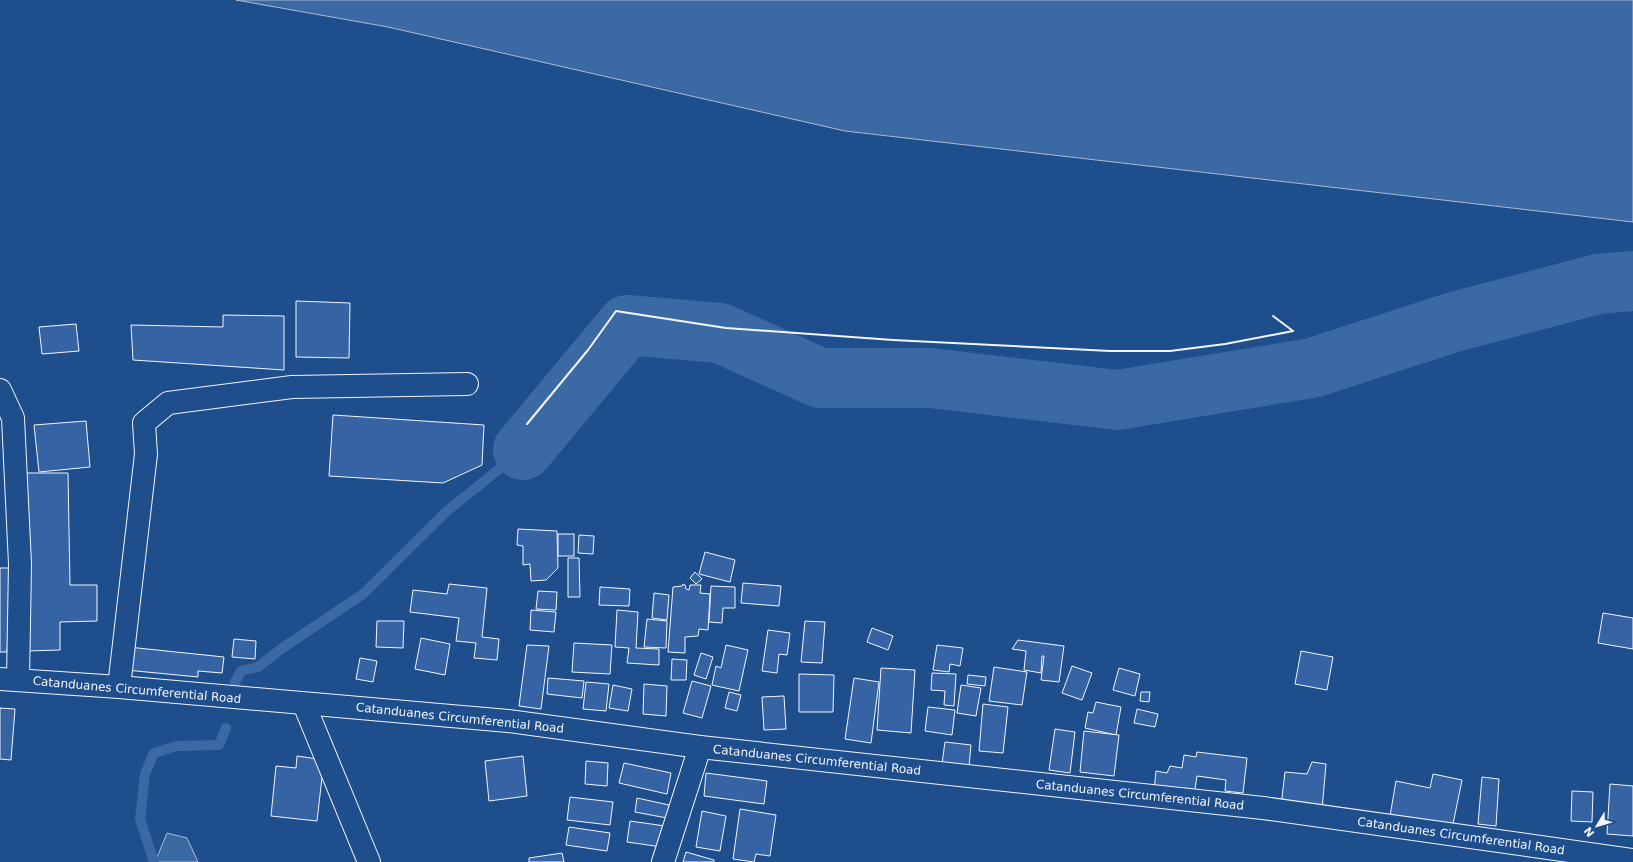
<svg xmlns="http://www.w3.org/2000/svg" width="1633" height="862" viewBox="0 0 1633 862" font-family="'DejaVu Sans',sans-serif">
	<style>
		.water { fill: #3b69a3; stroke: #a8bbd7 }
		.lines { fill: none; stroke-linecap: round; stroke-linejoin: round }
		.stream { stroke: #3b69a3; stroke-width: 10 }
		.river { stroke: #3b69a3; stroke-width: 60 }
		.building { fill: #3563a3; stroke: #f2f6ff }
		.minor-casing { stroke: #f2f6ff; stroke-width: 24 }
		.major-casing { stroke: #f2f6ff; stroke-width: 24 }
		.minor { stroke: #1f4e8c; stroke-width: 22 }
		.major { stroke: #1f4e8c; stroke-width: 22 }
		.wall { stroke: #f2f6ff; stroke-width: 2 }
		.labels { text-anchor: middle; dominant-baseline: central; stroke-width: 3; stroke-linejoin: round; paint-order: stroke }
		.street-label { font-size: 12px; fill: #f2f6ff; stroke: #1f4e8c }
	</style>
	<rect width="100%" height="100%" fill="#1f4e8c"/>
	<g class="water">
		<path d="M236,0H1633V222L845,131L388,27Z"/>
		<path d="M167,833L187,838L198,862H155Z"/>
	</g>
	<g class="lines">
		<g class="stream">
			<path d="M235,682L241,671L258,667L281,649L363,594L447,511L523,450"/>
			<path d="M154,862L140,819L145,774L154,753L177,746L219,745L226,728"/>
		</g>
		<path class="river" d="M523,450L627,325L720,333L820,378H930L1117,400L1312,368L1454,322L1598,284L1633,281"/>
	</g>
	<g class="building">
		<path d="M296,301L350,303L349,358L296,357Z"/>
		<path d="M223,315L284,316V370L133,360L131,325L223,327Z"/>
		<path d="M76,324L79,351L42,354L39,327Z"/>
		<path d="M333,415L484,425L482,465L443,483L329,476Z"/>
		<path d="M86,421L90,467L39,472L34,425Z"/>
		<path d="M24,473H68L70,585H97V621L60,622V650L27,651Z"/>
		<path d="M518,529L557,531L558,568L546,580L531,581L530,564L523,565V546L517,545Z"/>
		<rect x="558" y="534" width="16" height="22"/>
		<path d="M579,535L594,536L593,554L578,553Z"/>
		<path d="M705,552L735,560L730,582L699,574Z"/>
		<path d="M568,558H579L580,597H568Z"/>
		<path d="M0,568H11L7,652H0Z"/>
		<path d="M695,572L702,579L696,584L690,578Z"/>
		<path d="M743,583L781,586L779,606L741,603Z"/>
		<path d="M449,584L487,588L482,637L499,639L497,660L474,658L476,643L456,641L459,618L410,612L413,590L447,594Z"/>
		<path d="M683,584L685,585L686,589L689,590L690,585H701L700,593L710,594L708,630L699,629L698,636L685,637V653L668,652L673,587L682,586Z"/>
		<path d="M711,586L735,587V608H723L722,623L709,622Z"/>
		<path d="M600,587L630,589L629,606L599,605Z"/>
		<path d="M538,591L557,592L556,610L536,609Z"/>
		<path d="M654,593L669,595L667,620L652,618Z"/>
		<path d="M531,610L556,612L554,632L530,630Z"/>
		<path d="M617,610L638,612L636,648L659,649V665L627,663L629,648L615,647Z"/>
		<path d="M1603,613L1633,618V649L1598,643Z"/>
		<path d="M647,619L667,621L666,648L644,647Z"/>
		<path d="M377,621H404L403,648L376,647Z"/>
		<path d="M805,621L825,622L822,663L801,662Z"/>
		<path d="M872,628L893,636L888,650L867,642Z"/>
		<path d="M768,630L790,633L787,655L779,654L777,673L762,671Z"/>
		<path d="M421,638L450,644L445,675L415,669Z"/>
		<path d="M234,639L256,641L255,659L232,657Z"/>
		<path d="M1018,640L1064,646L1059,682L1041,680L1044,656H1042L1041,673L1024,670L1026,651L1012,649Z"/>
		<path d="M574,643L612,645L610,674L572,672Z"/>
		<path d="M527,645L549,646L541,709L519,706Z"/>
		<path d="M726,645L748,650L739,691L712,685L716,666L721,668Z"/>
		<path d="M937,645L963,648L960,666L950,664L949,672L933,670Z"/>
		<path d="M128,647L224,657L222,673L198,671V677L126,670Z"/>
		<path d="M1301,651L1333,657L1327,690L1295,684Z"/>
		<path d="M701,653L713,657L706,679L694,675Z"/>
		<path d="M360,658L377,661L373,682L356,679Z"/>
		<path d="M672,659L687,660L686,680H671Z"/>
		<path d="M1072,666L1092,673L1082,700L1062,693Z"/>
		<path d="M994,667L1027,672L1022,705L989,701Z"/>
		<path d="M881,668L915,670L911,733L877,730Z"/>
		<path d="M1119,668L1140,674L1135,696L1113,690Z"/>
		<path d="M932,673L956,674L954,706L944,705L945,691L931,690Z"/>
		<path d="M799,674L834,675L833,712H799Z"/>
		<path d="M968,675L986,677L985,686L967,684Z"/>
		<path d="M548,678L584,681L582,698L547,694Z"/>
		<path d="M854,678L879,682L871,743L845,739Z"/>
		<path d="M692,681L711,686L702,718L683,713Z"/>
		<path d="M586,682L609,684L606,711L583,709Z"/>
		<path d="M644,684L667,686L666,716L643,714Z"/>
		<path d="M613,685L632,689L628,711L609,708Z"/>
		<path d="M961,685L981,688L976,716L957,713Z"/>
		<path d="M729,692L741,695L737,711L725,708Z"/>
		<path d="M1141,692H1150L1149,702L1140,701Z"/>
		<path d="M784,696L786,729L764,730L762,697Z"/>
		<path d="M1096,702L1121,707L1116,735L1085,728L1088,712L1093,713Z"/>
		<path d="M983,704L1008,707L1003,753L979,751Z"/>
		<path d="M928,707L955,710L952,735L925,731Z"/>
		<path d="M0,708L15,709L11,760L0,759Z"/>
		<path d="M1137,709L1158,714L1155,727L1134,723Z"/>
		<path d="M1055,729L1075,732L1070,773L1049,770Z"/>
		<path d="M1084,731L1119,735L1114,776L1080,772Z"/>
		<path d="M945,742L971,745L969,767L942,764Z"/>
		<path d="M1197,752L1247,758L1243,793L1225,791L1226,780L1197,776L1194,796L1154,791L1156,771L1167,773L1170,766L1182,768L1184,755L1196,757Z"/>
		<path d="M297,756L324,760L317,821L271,816L276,766L296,768Z"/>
		<path d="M523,756L527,796L489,801L485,761Z"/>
		<path d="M586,761L608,763L607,786L585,784Z"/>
		<path d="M1312,762L1326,764L1322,810L1281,806L1285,772L1307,774Z"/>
		<path d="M624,763L671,773L667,794L619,783Z"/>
		<path d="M706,773L767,781L764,804L704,796Z"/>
		<path d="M1433,774L1462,780L1452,829L1390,816L1396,781L1430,788Z"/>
		<path d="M1482,777L1499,779L1496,826L1478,824Z"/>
		<path d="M1610,784L1633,786V836L1607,834Z"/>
		<path d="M1572,791L1593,792L1592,822L1571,821Z"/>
		<path d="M570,797L613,802L610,825L567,820Z"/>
		<path d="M637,798L669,805L667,818L635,812Z"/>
		<path d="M740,809L776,815L770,856L756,854L754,862L733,859Z"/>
		<path d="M702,811L726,816L720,851L696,847Z"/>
		<path d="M630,821L665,826L662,847L627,842Z"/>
		<path d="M569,827L610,833L607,851L566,845Z"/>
		<path d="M686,852L714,860V862H683Z"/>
		<path d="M562,853L564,862H529V858Z"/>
	</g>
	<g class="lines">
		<defs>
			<g id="minor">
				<path d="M0,390L13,418L20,564L18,680"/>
				<path d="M119,687L146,454L144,423L168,403L292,387L467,384"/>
				<path d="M304,704L369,862"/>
				<path d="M663,862L700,747"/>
			</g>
			<path id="major" d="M0,679L119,687L508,721L700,747L1263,808L1633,860"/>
		</defs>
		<use href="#minor" class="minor-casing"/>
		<use href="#major" class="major-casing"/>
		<use href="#minor" class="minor"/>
		<use href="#major" class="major"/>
		<g class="wall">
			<path d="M1273,316L1293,331"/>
			<path d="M527,424L588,350L616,311L726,328L893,340L1110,351H1170L1225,344L1293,331"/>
		</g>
	</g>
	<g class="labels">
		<g class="street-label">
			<text transform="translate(137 690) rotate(5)">Catanduanes Circumferential Road</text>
			<text transform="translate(460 718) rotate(6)">Catanduanes Circumferential Road</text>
			<text transform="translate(817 760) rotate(6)">Catanduanes Circumferential Road</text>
			<text transform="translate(1140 795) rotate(6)">Catanduanes Circumferential Road</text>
			<text transform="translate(1461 836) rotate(8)">Catanduanes Circumferential Road</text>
		</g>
	</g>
	<g transform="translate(1597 826) rotate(232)" stroke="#1f4e8c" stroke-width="3" paint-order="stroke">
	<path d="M0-3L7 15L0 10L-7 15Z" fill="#f2f6ff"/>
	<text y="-6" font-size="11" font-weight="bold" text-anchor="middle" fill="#f2f6ff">N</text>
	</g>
</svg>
